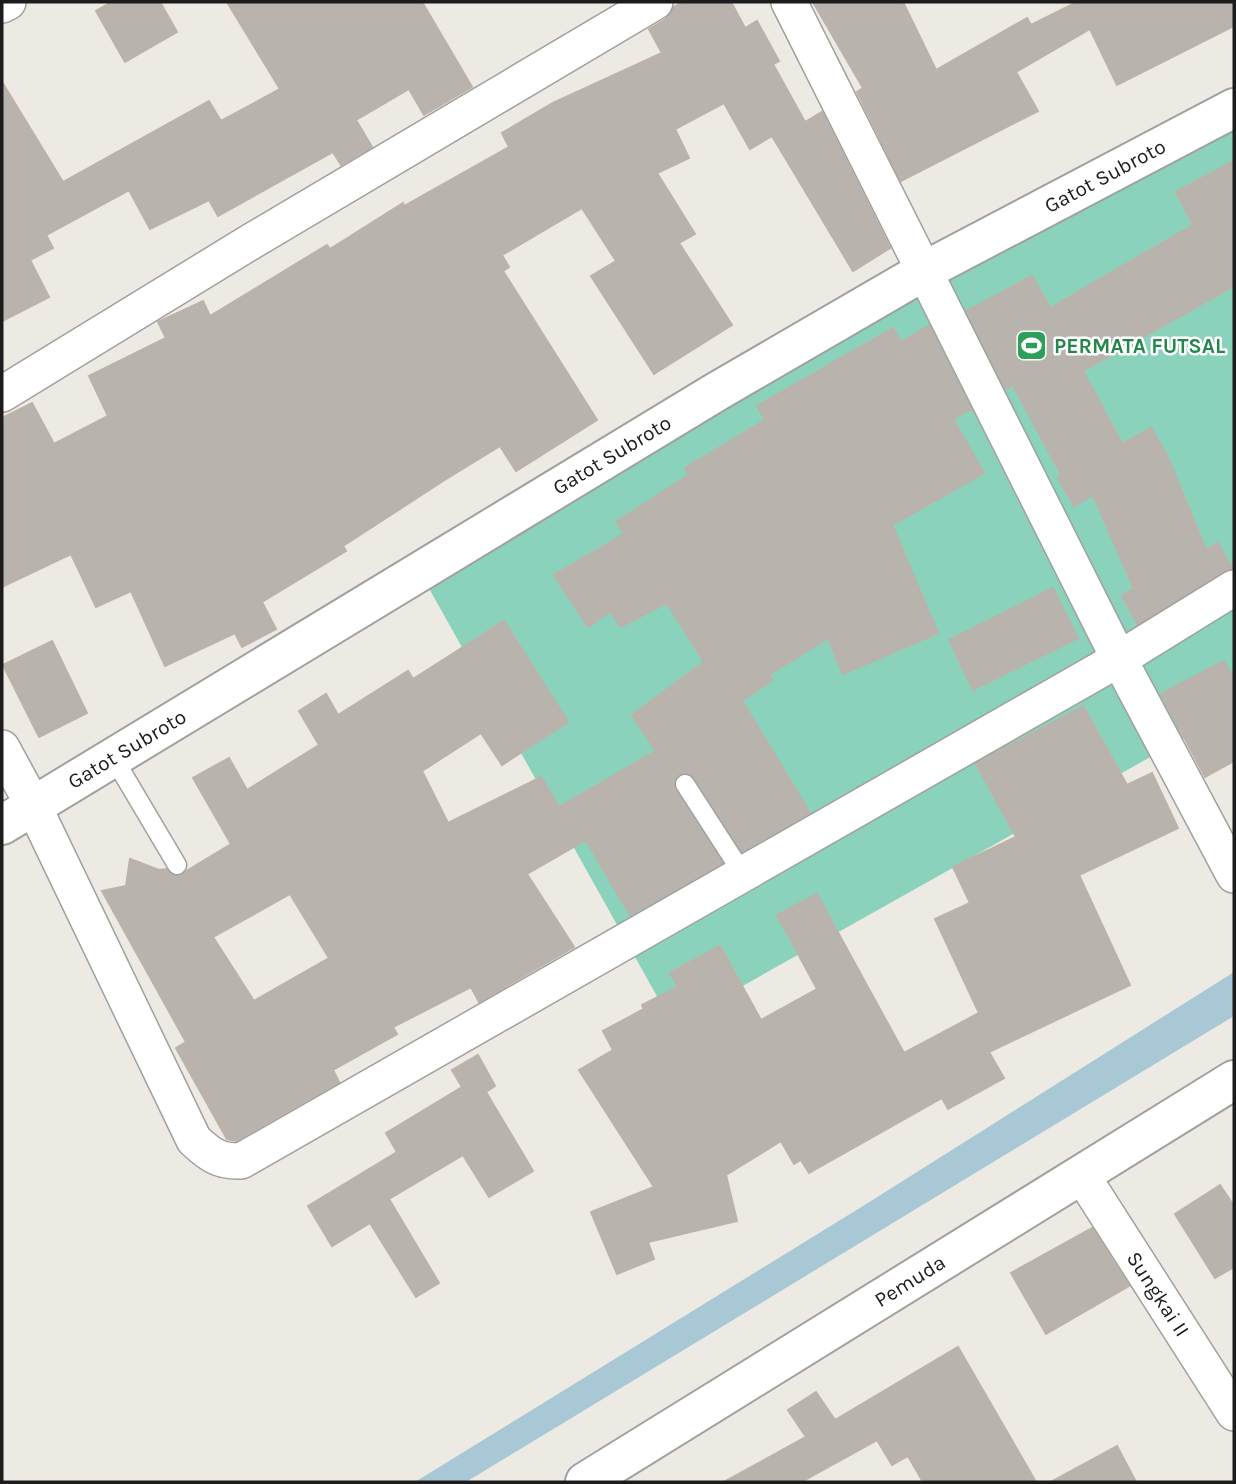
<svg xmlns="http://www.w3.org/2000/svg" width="1236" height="1484" viewBox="0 0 1236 1484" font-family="Karla,sans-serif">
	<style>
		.pitch { fill: #8bd2bc }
		.water { fill: #a9c8d5 }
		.building { fill: #b9b3ad; stroke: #bcb2a8; stroke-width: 2; fill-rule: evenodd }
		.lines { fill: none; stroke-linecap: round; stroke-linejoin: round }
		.service-casing { stroke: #a0a0a0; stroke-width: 21 }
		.minor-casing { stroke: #a0a0a0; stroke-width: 38 }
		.tertiary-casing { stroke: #a0a0a0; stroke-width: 42 }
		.service { stroke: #fff; stroke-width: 18 }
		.minor { stroke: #fff; stroke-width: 35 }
		.tertiary { stroke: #fff; stroke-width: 38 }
		.labels { text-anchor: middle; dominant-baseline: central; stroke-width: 5; stroke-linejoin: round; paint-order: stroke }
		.street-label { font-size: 21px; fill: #1c1c1c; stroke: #fff }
		.leisure-label { font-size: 21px; font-weight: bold; fill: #27864d; stroke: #fff; text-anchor: start }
	</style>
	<rect width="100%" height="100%" fill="#eceae3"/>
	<path class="pitch" d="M1234,118V710L673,1025L421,574Z"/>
	<path class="water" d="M1234,972V1016L466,1482H415L871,1201Z"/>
	<g class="building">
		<path d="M112,2H160L177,32L125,62L96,11Z"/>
		<path d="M227,2H422L472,87L424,115L409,89L356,120L372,147L341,165L333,152L218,216L209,200L150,229L129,190L46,235L53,248L30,260L49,297L2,321V82L63,182L209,101L221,121L280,89Z"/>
		<path d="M683,2H731L745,28L757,21L779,61L773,64L805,122L822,112L890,248L853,271L772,136L750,149L724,103L675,129L689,158L657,173L695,234L679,243L732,325L654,374L591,276L616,261L582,208L502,255L509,267L503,271L597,420L516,471L500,446L443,481L343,546L346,551L262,602L276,629L242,647L235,633L165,666L131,591L96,607L71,554L2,587V418L32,403L54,444L108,416L89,376L166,338L158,322L203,301L210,316L327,245L330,249L403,203L404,206L509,147L502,133L553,103L662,53L649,29L666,19L674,7Z"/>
		<path d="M813,2H903L936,70L1027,18L1031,25L1077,2H1234V26L1117,85L1090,29L1016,72L1038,111L901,181L857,92L863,88Z"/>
		<path d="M1234,161V286L1083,371L1122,444L1151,428L1167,455L1206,550L1218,543L1232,568L1138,624L1122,596L1134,589L1093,495L1074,506L1058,478L1062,476L1013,385L1006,389L967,311L1032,276L1050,308L1193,225L1176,192Z"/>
		<path d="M929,326L971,409L953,419L984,473L892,525L938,633L843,674L828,638L769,675L772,680L742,701L810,813L742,851L695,778L690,774H679L675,779V790L722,863L630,915L586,840L527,874L574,947L479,1002L471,987L393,1027L397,1034L333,1070L339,1082L236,1141L227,1139L176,1048L186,1042L102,891L126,886L130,859L159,870L166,869L178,876L231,844L193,778L229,758L247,790L319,745L299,711L326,694L338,715L408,671L413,679L504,621L568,722L502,765L481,733L422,771L448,823L541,777L559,807L656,751L632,715L704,662L667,603L620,627L611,611L588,627L554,575L624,534L616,522L689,475L685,468L765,420L757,406L893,328L901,342ZM290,894L329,958L254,1001L213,937Z"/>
		<path d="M1053,588L1078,638L973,690L949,640Z"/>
		<path d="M52,641L87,713L39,737L3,665Z"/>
		<path d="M1224,661L1234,679V761L1205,777L1161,694Z"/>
		<path d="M1083,706L1127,785L1152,773L1178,828L1079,875L1130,985L989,1052L1004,1078L948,1109L942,1098L809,1173L801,1160L794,1164L781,1141L726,1175L737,1221L648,1242L654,1259L617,1274L591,1212L654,1187L579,1070L613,1050L603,1031L644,1009L642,1005L678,987L670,973L720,946L761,1020L817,989L777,915L817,894L904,1053L979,1013L935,919L970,903L953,867L1016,837L976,764Z"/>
		<path d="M478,1055L495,1086L486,1092L533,1171L489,1197L463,1155L389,1199L439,1283L416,1297L370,1223L332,1246L308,1206L397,1152L386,1133L462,1087L452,1070Z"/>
		<path d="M1220,1185L1234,1206V1267L1215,1278L1175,1214Z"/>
		<path d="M1092,1228L1129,1286L1046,1334L1011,1273Z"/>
		<path d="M958,1347L1036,1482H923L908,1456L892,1465L877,1440L801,1482H724L806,1437L788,1410L816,1392L835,1420Z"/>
		<path d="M1117,1446L1136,1482H1051Z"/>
	</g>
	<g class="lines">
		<defs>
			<g id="service">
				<path d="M113,757L177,865"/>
				<path d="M685,784L743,874"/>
			</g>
			<g id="minor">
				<path d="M789,2L1119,659L1234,875"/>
				<path d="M2,5L8,2"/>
				<path d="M2,394L252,241L655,2"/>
				<path d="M2,748L33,805L194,1140C210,1155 220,1162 241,1161L1119,659L1234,588"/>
				<path d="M1081,1174L1234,1413"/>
			</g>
			<g id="tertiary">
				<path d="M2,825L716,392L926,270L1234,108"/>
				<path d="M585,1482L1234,1080"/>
			</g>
		</defs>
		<use href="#service" class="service-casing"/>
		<use href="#minor" class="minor-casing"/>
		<use href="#tertiary" class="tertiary-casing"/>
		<use href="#service" class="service"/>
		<use href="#minor" class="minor"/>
		<use href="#tertiary" class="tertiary"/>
	</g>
	<defs>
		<symbol id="stadium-square" viewBox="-11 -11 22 22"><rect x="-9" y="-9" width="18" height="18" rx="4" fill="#2e9e5b" stroke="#fff"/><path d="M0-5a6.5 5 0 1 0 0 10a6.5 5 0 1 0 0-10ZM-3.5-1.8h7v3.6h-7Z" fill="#fff"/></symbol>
	</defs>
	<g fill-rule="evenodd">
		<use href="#stadium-square" x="1014" y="328" width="35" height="35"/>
	</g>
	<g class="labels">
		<g class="street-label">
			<text transform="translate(1105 176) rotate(-28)">Gatot Subroto</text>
			<text transform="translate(612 455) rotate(-31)">Gatot Subroto</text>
			<text transform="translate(127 749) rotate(-31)">Gatot Subroto</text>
			<text transform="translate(910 1281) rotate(-32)">Pemuda</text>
			<text transform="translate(1158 1294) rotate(57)">Sungkai II</text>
		</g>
		<g class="leisure-label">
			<text x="1054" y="346">PERMATA FUTSAL</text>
		</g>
	</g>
	<rect width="1236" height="1484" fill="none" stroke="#1c1c1c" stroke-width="7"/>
</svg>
